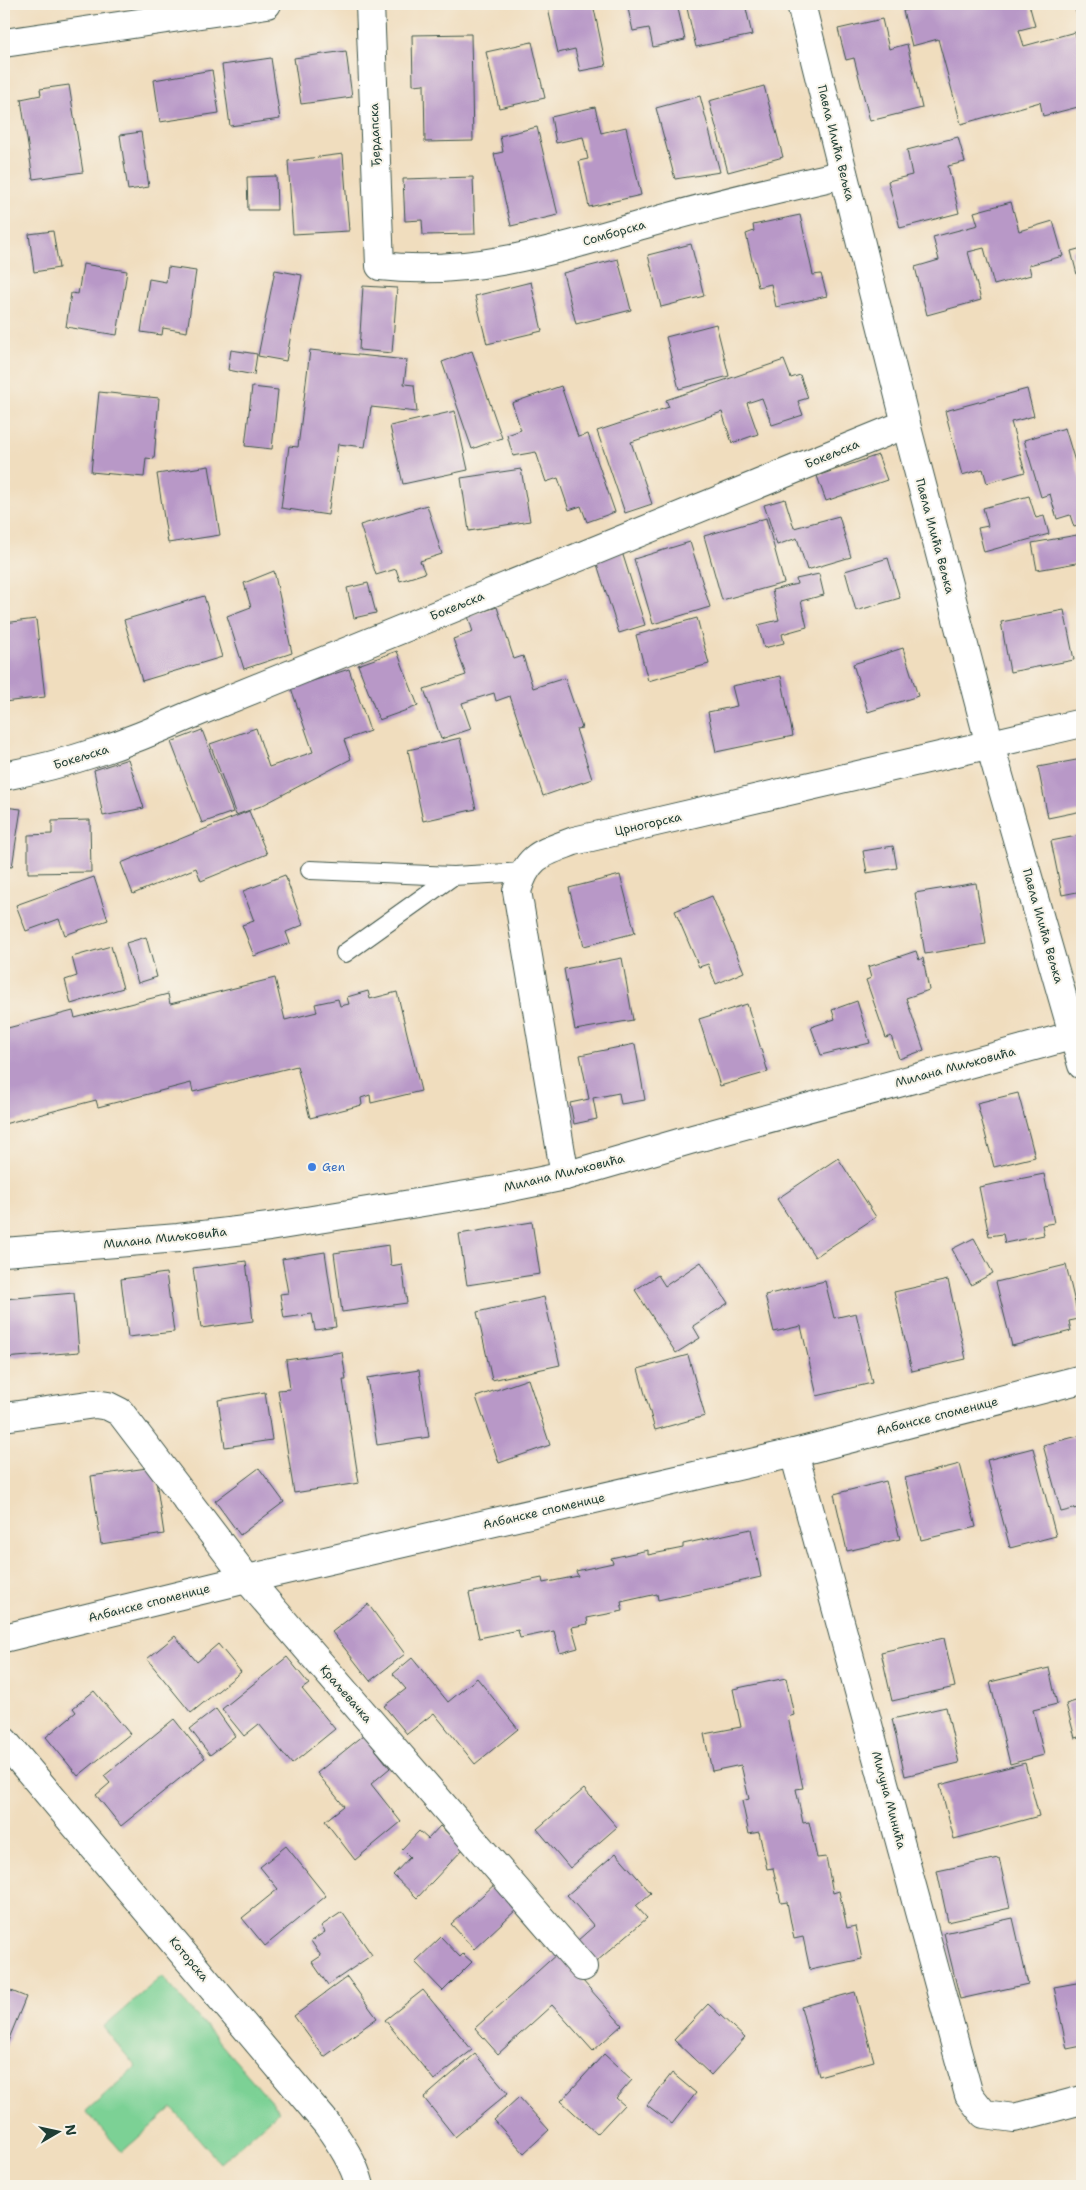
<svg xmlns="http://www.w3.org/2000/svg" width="1086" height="2190" viewBox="0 0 1086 2190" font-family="'Shantell Sans',sans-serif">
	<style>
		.green { fill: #7bd195; stroke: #4d8764 }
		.building { fill: #b898c7 }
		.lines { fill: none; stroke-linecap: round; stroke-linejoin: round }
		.lane-casing { stroke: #3e5549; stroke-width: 20 }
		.street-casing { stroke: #3e5549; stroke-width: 30 }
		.secondary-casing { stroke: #3e5549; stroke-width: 30 }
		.lane { stroke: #fff; stroke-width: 18 }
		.street { stroke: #fff; stroke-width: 28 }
		.secondary { stroke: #fff; stroke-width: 28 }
		.shop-dot { fill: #3f7fe0; stroke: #f7f3e8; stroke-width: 2 }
		.labels { text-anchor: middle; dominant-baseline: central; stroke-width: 4; stroke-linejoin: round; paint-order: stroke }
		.street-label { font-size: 12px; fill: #1f3d34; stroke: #f7f3e8 }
		.shop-label { font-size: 12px; fill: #366cbe; stroke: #f7f3e8; text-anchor: start }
	</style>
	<rect width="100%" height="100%" fill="#f7f3e8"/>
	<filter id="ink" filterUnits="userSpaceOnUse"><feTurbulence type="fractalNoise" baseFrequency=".02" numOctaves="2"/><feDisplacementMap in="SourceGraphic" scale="10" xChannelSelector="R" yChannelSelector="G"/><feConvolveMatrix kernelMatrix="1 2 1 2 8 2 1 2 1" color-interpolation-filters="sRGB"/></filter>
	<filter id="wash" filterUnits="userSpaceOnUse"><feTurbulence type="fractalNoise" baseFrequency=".0096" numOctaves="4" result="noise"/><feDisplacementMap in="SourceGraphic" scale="20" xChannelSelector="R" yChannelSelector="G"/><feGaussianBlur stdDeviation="1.12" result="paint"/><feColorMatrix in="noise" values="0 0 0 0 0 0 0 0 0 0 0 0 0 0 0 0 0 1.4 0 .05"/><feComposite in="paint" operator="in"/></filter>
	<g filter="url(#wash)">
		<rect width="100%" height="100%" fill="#f0ddbe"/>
		<path class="green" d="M162,1976L279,2111L220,2163L172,2108L122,2152L86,2111L136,2067L103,2027Z"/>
		<g id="blocks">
			<g class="building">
				<path d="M547,4H593L606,66L580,71L575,49L558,53Z"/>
				<path d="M627,4H677L685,40L653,47L649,28L633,31Z"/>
				<path d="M686,4H745L752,35L696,47Z"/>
				<path d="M927,4H1029L1035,26L1019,30L1024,46L1075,32L1082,59V106L1043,116L1040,102L961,124L938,39L912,46L903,11L928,5Z"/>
				<path d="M1074,4H1082V19L1078,20Z"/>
				<path d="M882,19L889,49L907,44L922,108L870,121L854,58L846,60L838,29Z"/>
				<path d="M471,34L473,141L425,142L424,84L413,85L412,35Z"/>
				<path d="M532,42L545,98L499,108L486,52Z"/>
				<path d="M346,51L352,97L301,104L294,58Z"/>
				<path d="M271,58L280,119L230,126L222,65Z"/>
				<path d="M212,70L219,113L160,122L154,80Z"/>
				<path d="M69,85L83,172L33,179L21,99L41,95L40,89Z"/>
				<path d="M764,86L783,157L728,172L709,101Z"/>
				<path d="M700,96L720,172L675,179L656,108Z"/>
				<path d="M595,107L601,133L626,127L641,195L589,207L579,161L588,159L583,137L556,143L551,117Z"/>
				<path d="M537,127L558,215L511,226L494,154L503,152L500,136Z"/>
				<path d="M141,132L149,187L128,190L120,135Z"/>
				<path d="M958,137L965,162L948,166L959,213L900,228L888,181L912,175L907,150Z"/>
				<path d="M343,154L349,231L293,234L288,161Z"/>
				<path d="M276,176L277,210H248L247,177Z"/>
				<path d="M473,177L475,234L423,235L422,220L405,221L403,179Z"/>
				<path d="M1011,202L1019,231L1053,221L1063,256L1029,265L1031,275L994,285L984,248L968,252L981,300L927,315L915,267L939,260L933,237L978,225L974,212Z"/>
				<path d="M800,215L813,275L821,274L827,296L776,307L771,284L758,287L746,234L754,231L753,225Z"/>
				<path d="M53,231L59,268L34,272L29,234Z"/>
				<path d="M691,244L704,296L661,307L648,255Z"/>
				<path d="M1082,248V294L1071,251Z"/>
				<path d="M618,259L631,310L576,324L563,273Z"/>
				<path d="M83,264L127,271L117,335L66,327L71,293L78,294Z"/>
				<path d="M168,267L196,271L187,332L163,328L162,335L141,332L149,279L166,282Z"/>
				<path d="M275,270L302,275L286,361L258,356Z"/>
				<path d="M531,282L542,331L487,344L475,296Z"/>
				<path d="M363,286L397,288L392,353L359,350Z"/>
				<path d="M716,324L729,376L679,389L666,337Z"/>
				<path d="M231,350L257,354L254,375L228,370Z"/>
				<path d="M310,350L407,360L404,384L414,385L417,412L371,407L365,447L338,444L328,515L281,508L289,446L298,447Z"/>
				<path d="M472,351L502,438L472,449L442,362Z"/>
				<path d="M784,360L791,378L800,375L808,398L798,401L803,415L772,425L762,398L747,403L758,434L732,443L722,412L631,442L652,504L625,513L597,431L669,407L666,400Z"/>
				<path d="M561,386L578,437L588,434L615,512L587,522L581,506L569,510L558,478L546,482L536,452L513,456L507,435L521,430L512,403Z"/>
				<path d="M252,387L278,390L272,449L245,446Z"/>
				<path d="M1027,389L1034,416L1011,422L1025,472L987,483L983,469L962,475L945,411Z"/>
				<path d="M99,392L159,398L154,459L146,458L144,477L91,472Z"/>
				<path d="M455,411L468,470L403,484L390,426Z"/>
				<path d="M1065,428L1082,485V525L1074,527L1070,515L1057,519L1050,494L1041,497L1024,440Z"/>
				<path d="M878,455L887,480L826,501L817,476Z"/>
				<path d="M209,466L220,535L168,543L157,474Z"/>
				<path d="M521,469L530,521L469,531L461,478Z"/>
				<path d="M1029,496L1036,518L1044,516L1049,534L984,552L978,528L988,526L983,508Z"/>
				<path d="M785,499L794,528L839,516L851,557L807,570L797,538L777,545L764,505Z"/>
				<path d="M427,505L442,554L420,561L425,573L400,581L396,569L376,575L360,525Z"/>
				<path d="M766,518L784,583L722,600L704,536Z"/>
				<path d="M1077,535L1082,562L1037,570L1032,543Z"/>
				<path d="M690,542L710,607L653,624L634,559Z"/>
				<path d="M622,552L645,625L619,633L596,561Z"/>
				<path d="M888,558L900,598L856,611L845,571Z"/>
				<path d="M274,571L292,653L244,669L227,616L251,607L244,583Z"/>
				<path d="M819,574L824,595L801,601L807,627L782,634L784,643L764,648L758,625L779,620L772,590L797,584L796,579Z"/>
				<path d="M368,583L376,613L354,618L347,588Z"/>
				<path d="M204,596L222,657L142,681L124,620Z"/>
				<path d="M497,607L514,659L523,656L533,688L565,678L582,728L576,729L592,779L543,796L510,696L496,701L494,693L462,703L471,729L441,739L424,689L466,675L453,639L473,632L468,616Z"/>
				<path d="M1064,610L1074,660L1010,672L1001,622Z"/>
				<path d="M697,618L709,664L648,681L636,635Z"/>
				<path d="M36,619L45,697L4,702V623Z"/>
				<path d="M903,648L918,696L868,712L853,664Z"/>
				<path d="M397,651L418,706L379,720L358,665Z"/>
				<path d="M349,669L370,731L344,740L351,759L261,806L236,815L210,744L256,728L269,767L313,752L291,688Z"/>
				<path d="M781,676L793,736L716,752L708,712L737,706L732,686Z"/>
				<path d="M202,730L233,812L202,823L171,742Z"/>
				<path d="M460,738L476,809L423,821L408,750Z"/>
				<path d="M128,759L144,808L103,816L94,770Z"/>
				<path d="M1082,759V811L1048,818L1038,767Z"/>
				<path d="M4,807L21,809L12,867L4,866Z"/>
				<path d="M249,811L267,854L201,881L196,868L133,894L121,863Z"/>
				<path d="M90,820L91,872L28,873V835L52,834V821Z"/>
				<path d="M1082,835V891L1062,895L1051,841Z"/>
				<path d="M893,846L897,868L867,873L863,851Z"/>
				<path d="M285,875L303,925L286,932L290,943L254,956L242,925L254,921L243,891Z"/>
				<path d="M620,875L635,933L584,946L569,888Z"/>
				<path d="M94,877L108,920L65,935L59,919L26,931L16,905Z"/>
				<path d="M976,883L986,944L925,954L915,893Z"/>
				<path d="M712,896L744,972L716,984L708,964L699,967L675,911Z"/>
				<path d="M146,937L157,977L138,983L126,943Z"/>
				<path d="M111,946L123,988L71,1004L65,980L77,976L72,957Z"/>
				<path d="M916,951L919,960L923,958L929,990L906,998L924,1050L899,1059L891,1036L886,1038L866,980L871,978L868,967Z"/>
				<path d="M622,958L633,1020L575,1030L564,969Z"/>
				<path d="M275,978L285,1020L317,1012L315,1004L338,999L340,1006L349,1004L347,997L368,991L370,999L397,992L421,1091L371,1103L370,1095L361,1098L362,1105L310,1118L297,1066L193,1092L191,1083L98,1107L96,1100L4,1124V1029L73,1011L75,1018L168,994L170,1004Z"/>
				<path d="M857,1001L870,1043L821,1055L811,1027L835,1019L832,1010Z"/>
				<path d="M747,1004L768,1072L720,1086L699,1019Z"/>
				<path d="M635,1044L645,1100L621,1104L619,1093L593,1098L597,1119L574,1124L570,1103L589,1099L580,1055Z"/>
				<path d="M1018,1093L1035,1157L994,1167L977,1103Z"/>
				<path d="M838,1158L876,1217L815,1257L777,1199Z"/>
				<path d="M1044,1174L1054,1223L1042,1225L1044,1235L1005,1243L1003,1234L989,1236L979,1187Z"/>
				<path d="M532,1222L540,1274L467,1285L459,1234Z"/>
				<path d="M974,1238L993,1273L971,1285L952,1249Z"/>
				<path d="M389,1245L391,1266L402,1264L407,1303L342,1312L334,1253Z"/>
				<path d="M325,1252L336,1327L315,1330L312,1314L284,1318L280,1294L288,1293L282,1259Z"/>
				<path d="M246,1261L253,1321L201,1328L193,1268Z"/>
				<path d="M701,1262L728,1303L693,1326L700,1338L676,1353L635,1290L658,1275L665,1286Z"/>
				<path d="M1066,1265L1079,1319L1069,1321L1071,1331L1012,1346L996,1282Z"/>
				<path d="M166,1273L174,1332L128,1337L121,1279Z"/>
				<path d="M948,1280L966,1359L912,1371L894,1292Z"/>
				<path d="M825,1281L834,1318L856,1313L872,1383L817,1396L801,1326L774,1332L765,1295Z"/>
				<path d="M74,1293L79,1352L4,1358V1299Z"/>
				<path d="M544,1297L560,1365L492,1380L477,1312Z"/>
				<path d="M342,1352L346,1380H343L359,1483L294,1493L278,1390L290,1389L286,1360Z"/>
				<path d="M688,1355L705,1416L655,1430L638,1369Z"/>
				<path d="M419,1370L429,1437L377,1445L367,1378Z"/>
				<path d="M528,1379L550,1445L499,1463L476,1397Z"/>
				<path d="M265,1392L272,1440L225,1447L218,1400Z"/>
				<path d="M1082,1435V1507L1061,1512L1043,1445Z"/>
				<path d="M1033,1448L1056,1536L1010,1548L987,1460Z"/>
				<path d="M960,1464L976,1527L921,1540L905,1478Z"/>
				<path d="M154,1467L164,1534L101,1544L91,1476Z"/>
				<path d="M259,1468L284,1502L240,1535L215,1501Z"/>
				<path d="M886,1481L900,1539L847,1551L834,1494Z"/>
				<path d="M751,1529L761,1577L658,1600L657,1594L621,1602L623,1611L587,1618L588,1624L572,1627L578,1648L560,1653L554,1631L520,1638L518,1630L479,1638L469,1593L542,1578L543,1583L578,1576L576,1571L613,1563L611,1558L648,1550V1555L683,1548V1544Z"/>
				<path d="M368,1604L405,1654L370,1681L332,1632Z"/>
				<path d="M175,1636L197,1662L218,1644L241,1672L191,1713L147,1659Z"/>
				<path d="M944,1638L955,1687L892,1701L881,1652Z"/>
				<path d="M287,1657L309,1684L302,1689L335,1729L292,1764L259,1724L244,1736L222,1709Z"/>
				<path d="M412,1658L448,1702L477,1678L518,1729L475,1764L434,1713L407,1734L384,1706L406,1689L393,1674Z"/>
				<path d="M1049,1668L1057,1704L1033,1710L1044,1755L1010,1764L990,1682Z"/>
				<path d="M786,1678L794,1715L788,1717L803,1788L796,1789L803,1823L809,1822L817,1858L826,1857L833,1893L839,1891L847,1928L855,1926L862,1959L810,1970L803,1937L794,1939L787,1902L781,1903L773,1868L767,1869L759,1832L749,1834L742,1801L749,1799L741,1765L712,1771L704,1734L741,1727L733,1689Z"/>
				<path d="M94,1691L130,1734L78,1776L46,1737L76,1712L73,1708Z"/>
				<path d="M1082,1699V1736L1075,1738L1066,1704Z"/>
				<path d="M946,1707L959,1763L905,1776L892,1719Z"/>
				<path d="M216,1709L235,1736L210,1755L190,1729Z"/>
				<path d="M174,1719L205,1758L121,1826L96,1795L110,1783L104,1776Z"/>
				<path d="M364,1735L390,1768L371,1784L401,1822L355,1860L325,1821L344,1806L317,1773Z"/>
				<path d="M1025,1763L1039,1816L954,1839L940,1785Z"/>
				<path d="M584,1789L617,1827L570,1868L537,1829Z"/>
				<path d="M440,1826L464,1848L417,1898L393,1875L410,1857L402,1849L419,1831L428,1839Z"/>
				<path d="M286,1846L326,1896L265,1946L242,1918L278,1889L260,1867Z"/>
				<path d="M616,1853L651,1893L636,1906L647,1918L596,1962L577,1941L594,1926L567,1895Z"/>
				<path d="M999,1858L1010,1908L948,1922L937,1871Z"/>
				<path d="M495,1884L517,1909L474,1949L451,1924Z"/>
				<path d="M342,1912L372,1955L328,1985L312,1962L321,1956L311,1941L325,1932L321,1926Z"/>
				<path d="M1013,1918L1028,1984L960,1999L944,1933Z"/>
				<path d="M441,1937L460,1957L463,1954L472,1962L443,1991L415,1962Z"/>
				<path d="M558,1953L622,2025L593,2051L552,2005L498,2054L475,2028Z"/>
				<path d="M347,1977L377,2018L324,2057L294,2016Z"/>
				<path d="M1082,1982V2046L1067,2049L1054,1987Z"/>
				<path d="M4,1988L26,1997L4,2051Z"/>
				<path d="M423,1990L472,2050L434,2080L385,2020Z"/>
				<path d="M855,1992L874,2061L819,2076L801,2007Z"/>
				<path d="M708,2004L745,2038L711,2075L674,2040Z"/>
				<path d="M475,2054L508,2093L455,2137L424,2098Z"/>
				<path d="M604,2054L632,2080L616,2098L624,2105L597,2134L561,2101Z"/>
				<path d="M672,2073L696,2093L672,2124L647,2105Z"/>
				<path d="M519,2097L549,2130L524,2153L494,2120Z"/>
			</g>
		</g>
	</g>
	<g filter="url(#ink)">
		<use href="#blocks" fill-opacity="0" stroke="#3e5549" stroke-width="1"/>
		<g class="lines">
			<defs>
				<g id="lane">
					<path d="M310,870L453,876L523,872"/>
					<path d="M345,953L453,876"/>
				</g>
				<g id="street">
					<path d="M370,4L380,266C481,278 575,243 670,217C727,201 786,188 843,174"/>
					<path d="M801,4L906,424L990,745L1082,1065"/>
					<path d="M4,776C72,763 125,744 188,716L906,424"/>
					<path d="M565,1176L517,891C528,855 540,854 574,841L1082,723"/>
					<path d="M4,1252L178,1238L269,1227L497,1190L565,1176L693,1139L1082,1033"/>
					<path d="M4,1417L95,1404L108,1406L120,1412L247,1579L583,1967"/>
					<path d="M794,1453L969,2095L984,2114L1014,2118L1082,2100"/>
					<path d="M4,1638L247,1579L794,1453L1082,1379"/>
					<path d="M4,1741L327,2124C341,2144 354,2163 360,2186"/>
				</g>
				<path id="secondary" d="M4,43L267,4"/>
			</defs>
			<use href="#lane" class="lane-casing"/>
			<use href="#street" class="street-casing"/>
			<use href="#secondary" class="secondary-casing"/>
			<use href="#lane" class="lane"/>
			<use href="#street" class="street"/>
			<use href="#secondary" class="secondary"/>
		</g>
	</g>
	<circle class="shop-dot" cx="312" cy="1167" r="5"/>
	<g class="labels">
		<g class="street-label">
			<text transform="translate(375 135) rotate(-92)">Ђердапска</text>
			<text transform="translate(836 143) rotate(76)">Павла Илића Вељка</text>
			<text transform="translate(614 233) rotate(-16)">Сомборска</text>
			<text transform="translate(832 454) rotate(-22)">Бокељска</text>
			<text transform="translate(935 536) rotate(75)">Павла Илића Вељка</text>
			<text transform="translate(457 606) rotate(-22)">Бокељска</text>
			<text transform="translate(81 757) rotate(-17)">Бокељска</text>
			<text transform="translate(648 824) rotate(-13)">Црногорска</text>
			<text transform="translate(1043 926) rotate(74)">Павла Илића Вељка</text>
			<text transform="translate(955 1067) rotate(-15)">Милана Миљковића</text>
			<text transform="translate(564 1173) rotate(-14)">Милана Миљковића</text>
			<text transform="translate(165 1238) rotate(-6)">Милана Миљковића</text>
			<text transform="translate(937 1416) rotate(-14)">Албанске споменице</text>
			<text transform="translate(544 1511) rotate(-13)">Албанске споменице</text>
			<text transform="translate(149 1603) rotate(-14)">Албанске споменице</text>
			<text transform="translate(346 1694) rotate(49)">Краљевачка</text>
			<text transform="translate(889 1800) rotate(75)">Милуна Минића</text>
			<text transform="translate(189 1959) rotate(50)">Которска</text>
		</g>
		<g class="shop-label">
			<text x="322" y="1167">Gen</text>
		</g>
	</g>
	<rect width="1086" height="2190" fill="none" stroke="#f7f3e8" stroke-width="20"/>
	<g transform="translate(58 2132) rotate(81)" stroke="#f7f3e8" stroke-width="4" paint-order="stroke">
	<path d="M0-4L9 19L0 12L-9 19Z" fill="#1f3d34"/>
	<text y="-8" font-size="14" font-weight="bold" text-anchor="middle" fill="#1f3d34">N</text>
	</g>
</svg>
